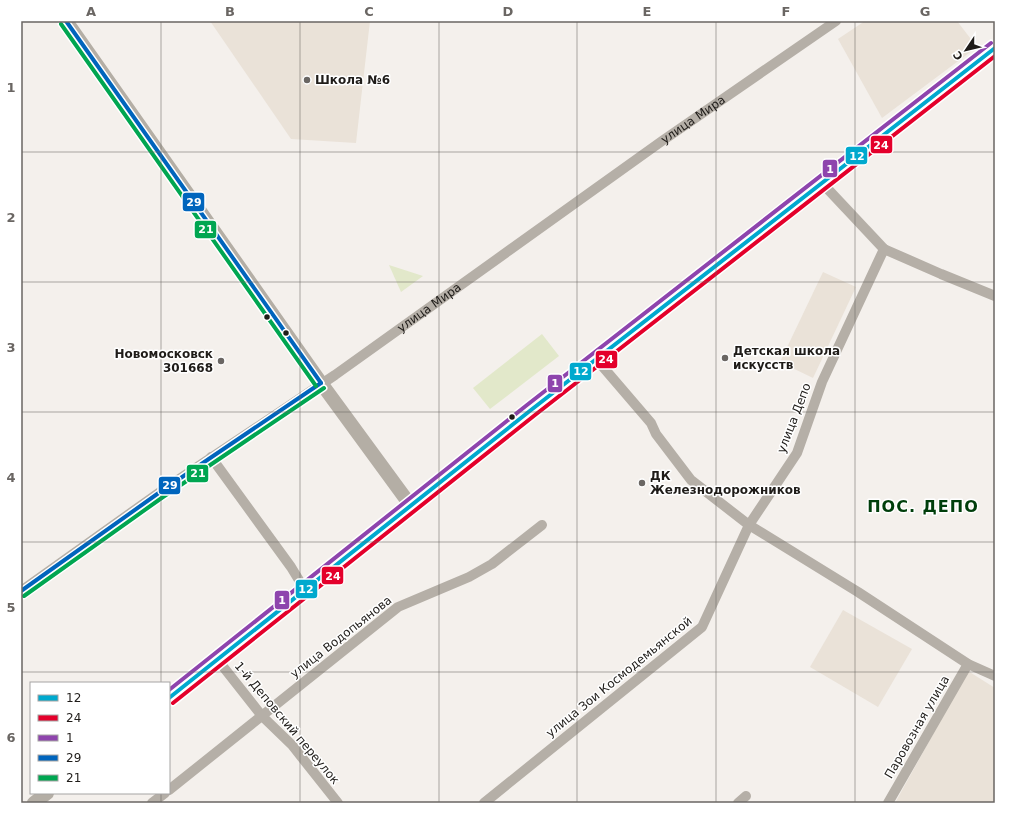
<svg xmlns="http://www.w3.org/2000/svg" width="1016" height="824" viewBox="0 0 1016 824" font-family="'DejaVu Sans',sans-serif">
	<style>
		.built { fill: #eae2d8 }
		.green { fill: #e2e8ca }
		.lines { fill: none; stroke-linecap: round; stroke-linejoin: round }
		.street { stroke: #b5afa7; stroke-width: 10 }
		.secondary { stroke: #b4aea5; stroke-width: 14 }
		.bus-1-casing { stroke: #fff; stroke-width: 7 }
		.bus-2-casing { stroke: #fff; stroke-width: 7 }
		.bus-3-casing { stroke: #fff; stroke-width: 7 }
		.bus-4-casing { stroke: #fff; stroke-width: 7 }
		.bus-5-casing { stroke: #fff; stroke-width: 7 }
		.bus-1 { stroke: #00a9ce; stroke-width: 4 }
		.bus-2 { stroke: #e4002b; stroke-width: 4 }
		.bus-3 { stroke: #8e44ad; stroke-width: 4 }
		.bus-4 { stroke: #0065bd; stroke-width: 4 }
		.bus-5 { stroke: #00a651; stroke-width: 4 }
		.grid { fill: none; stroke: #6a6663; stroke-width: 1; stroke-opacity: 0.55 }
		.poi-dot { fill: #6a6663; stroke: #fff; stroke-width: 1.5 }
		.bus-dot { fill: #1f1c19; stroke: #fff; stroke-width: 1.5 }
		.labels { text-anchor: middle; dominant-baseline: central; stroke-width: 3; stroke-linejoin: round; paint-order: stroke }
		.poi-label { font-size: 12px; font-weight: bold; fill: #1f1c19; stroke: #fff; text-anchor: start }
		.street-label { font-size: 12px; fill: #1f1c19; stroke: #fff }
		.district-label { font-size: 16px; font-weight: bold; letter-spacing: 1px; fill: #003e0b; stroke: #fff }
		.line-badge { stroke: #fff; stroke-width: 1.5 }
		.badge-label { font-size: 11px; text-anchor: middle; font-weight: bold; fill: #fff }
		.neatline { fill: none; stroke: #6a6663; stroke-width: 1.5 }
		.grid-label { font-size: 13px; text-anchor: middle; font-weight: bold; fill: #6a6663 }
	</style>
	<rect width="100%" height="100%" fill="#f4f0ec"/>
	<g class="built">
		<path d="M210,21H370L356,143L291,139Z"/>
		<path d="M865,21H957L977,47L882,118L838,39Z"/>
		<path d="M823,272L856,287L813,378L780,362Z"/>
		<path d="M843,610L912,649L878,707L810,667Z"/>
		<path d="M968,671L995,688V803H895Z"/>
	</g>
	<g class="green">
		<path d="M389,265L423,276L401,292Z"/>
		<path d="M542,334L559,356L490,409L473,388Z"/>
	</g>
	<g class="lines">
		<g class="street">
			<path d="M823,184L884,249"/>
			<path d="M995,296L941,274L884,249L822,382L797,453L749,525L858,592L968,664L995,676"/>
			<path d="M211,457L291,567L305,590"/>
			<path id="s1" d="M21,591L160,492L335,375L662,141L836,21"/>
			<path d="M217,659L262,716L292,745L338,803"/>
			<path d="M169,790L398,607L469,577L492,564L542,525"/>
			<path d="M152,803L165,793"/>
			<path d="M484,803L702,627L749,525L691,480L656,434L651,423L597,360"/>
			<path d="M738,803L746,796"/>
			<path d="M888,803L968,664"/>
		</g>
		<g class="secondary">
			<path d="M66,21L321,383L411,506"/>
			<path d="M169,698L531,410L721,263L995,48"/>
			<path d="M34,803L47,793"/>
		</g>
		<defs>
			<path id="bus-1" d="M169,698L531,410L995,48"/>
			<path id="bus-2" d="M173,703L535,415L995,56"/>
			<path id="bus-3" d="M169,690L527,405L991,43"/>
			<g id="bus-4">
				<path d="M66,21L321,383"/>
				<path d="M21,591L160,492L321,383"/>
			</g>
			<g id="bus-5">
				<path d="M61,24L316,386"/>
				<path d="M24,596L163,497L324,388"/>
			</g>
		</defs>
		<use href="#bus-1" class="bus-1-casing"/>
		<use href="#bus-2" class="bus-2-casing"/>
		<use href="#bus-3" class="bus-3-casing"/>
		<use href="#bus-4" class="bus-4-casing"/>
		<use href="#bus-5" class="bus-5-casing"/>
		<use href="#bus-1" class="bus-1"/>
		<use href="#bus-2" class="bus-2"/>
		<use href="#bus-3" class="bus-3"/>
		<use href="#bus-4" class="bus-4"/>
		<use href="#bus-5" class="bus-5"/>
	</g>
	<path class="grid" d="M161,21V683M300,21V803M439,21V803M577,21V803M716,21V803M855,21V803M21,152H995M21,282H995M21,412H995M21,542H995M21,672H995M161,793V803"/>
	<g class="poi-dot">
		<circle cx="307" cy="80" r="4"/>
		<circle cx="725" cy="358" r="4"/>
		<circle cx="221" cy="361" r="4"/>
		<circle cx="642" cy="483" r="4"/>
	</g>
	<g class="bus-dot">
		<circle cx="267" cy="317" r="3.5"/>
		<circle cx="286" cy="333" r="3.5"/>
		<circle cx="512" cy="417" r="3.5"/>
	</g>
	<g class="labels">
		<g class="poi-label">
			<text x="315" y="80">Школа №6</text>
			<text x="733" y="351">Детская школа<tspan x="733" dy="14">искусств</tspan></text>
			<text x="213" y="354" text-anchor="end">Новомосковск<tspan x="213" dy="14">301668</tspan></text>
			<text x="650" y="476">ДК<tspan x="650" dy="14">Железнодорожников</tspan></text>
		</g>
		<g class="street-label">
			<text stroke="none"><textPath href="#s1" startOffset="821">улица Мира</textPath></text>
			<text stroke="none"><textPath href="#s1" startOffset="497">улица Мира</textPath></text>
			<text transform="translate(794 418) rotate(-69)">улица Депо</text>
			<text transform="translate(341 637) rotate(-38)">улица Водопьянова</text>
			<text transform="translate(619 677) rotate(-39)">улица Зои Космодемьянской</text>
			<text transform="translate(287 723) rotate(50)">1-й Деповский переулок</text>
			<text transform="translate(917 727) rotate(-60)">Паровозная улица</text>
		</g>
		<g class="district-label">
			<text x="923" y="506">ПОС. ДЕПО</text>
		</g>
	</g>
	<g class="line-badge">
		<rect x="870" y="135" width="23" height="19" rx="4" fill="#e4002b"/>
		<rect x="845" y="146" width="23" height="19" rx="4" fill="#00a9ce"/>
		<rect x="822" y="159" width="16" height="19" rx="4" fill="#8e44ad"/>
		<rect x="182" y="192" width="23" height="20" rx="4" fill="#0065bd"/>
		<rect x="194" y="220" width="23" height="19" rx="4" fill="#00a651"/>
		<rect x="595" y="350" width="23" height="19" rx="4" fill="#e4002b"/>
		<rect x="569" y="362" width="23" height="19" rx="4" fill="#00a9ce"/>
		<rect x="547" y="374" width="16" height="19" rx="4" fill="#8e44ad"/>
		<rect x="186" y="464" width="23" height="19" rx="4" fill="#00a651"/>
		<rect x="158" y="476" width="23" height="19" rx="4" fill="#0065bd"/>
		<rect x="321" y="566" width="23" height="19" rx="4" fill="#e4002b"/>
		<rect x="295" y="579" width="23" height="20" rx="4" fill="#00a9ce"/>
		<rect x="274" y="590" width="16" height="20" rx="4" fill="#8e44ad"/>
	</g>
	<g class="badge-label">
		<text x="881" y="149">24</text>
		<text x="857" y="160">12</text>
		<text x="830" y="173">1</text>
		<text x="194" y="206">29</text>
		<text x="206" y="233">21</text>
		<text x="606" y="363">24</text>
		<text x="581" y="375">12</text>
		<text x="555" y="387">1</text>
		<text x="198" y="477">21</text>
		<text x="170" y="489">29</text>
		<text x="333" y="580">24</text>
		<text x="306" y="593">12</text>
		<text x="282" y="604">1</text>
	</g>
	<rect width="1016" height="824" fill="none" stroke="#ffffff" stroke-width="44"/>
	<rect x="30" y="682" width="140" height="112" fill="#ffffff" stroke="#a5a4a3"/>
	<rect x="38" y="695" width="20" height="6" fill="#00a9ce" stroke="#a5a4a3"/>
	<text x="66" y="702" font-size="12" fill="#1f1c19">12</text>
	<rect x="38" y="715" width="20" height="6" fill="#e4002b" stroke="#a5a4a3"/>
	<text x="66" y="722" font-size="12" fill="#1f1c19">24</text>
	<rect x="38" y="735" width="20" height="6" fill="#8e44ad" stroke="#a5a4a3"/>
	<text x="66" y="742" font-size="12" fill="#1f1c19">1</text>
	<rect x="38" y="755" width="20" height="6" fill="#0065bd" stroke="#a5a4a3"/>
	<text x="66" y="762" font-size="12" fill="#1f1c19">29</text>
	<rect x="38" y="775" width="20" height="6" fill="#00a651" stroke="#a5a4a3"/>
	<text x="66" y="782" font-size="12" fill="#1f1c19">21</text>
	<g transform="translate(966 50) rotate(235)" stroke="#ffffff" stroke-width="3" paint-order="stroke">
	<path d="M0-3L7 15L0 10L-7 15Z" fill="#1f1c19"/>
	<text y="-6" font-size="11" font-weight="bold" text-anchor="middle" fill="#1f1c19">С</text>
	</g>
	<rect x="22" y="22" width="972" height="780" class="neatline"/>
	<g class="grid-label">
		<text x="91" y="16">A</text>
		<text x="230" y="16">B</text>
		<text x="369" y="16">C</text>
		<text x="508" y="16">D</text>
		<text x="647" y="16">E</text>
		<text x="786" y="16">F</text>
		<text x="925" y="16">G</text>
		<text x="11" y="92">1</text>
		<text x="11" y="222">2</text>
		<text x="11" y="352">3</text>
		<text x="11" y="482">4</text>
		<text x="11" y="612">5</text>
		<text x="11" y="742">6</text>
	</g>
</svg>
